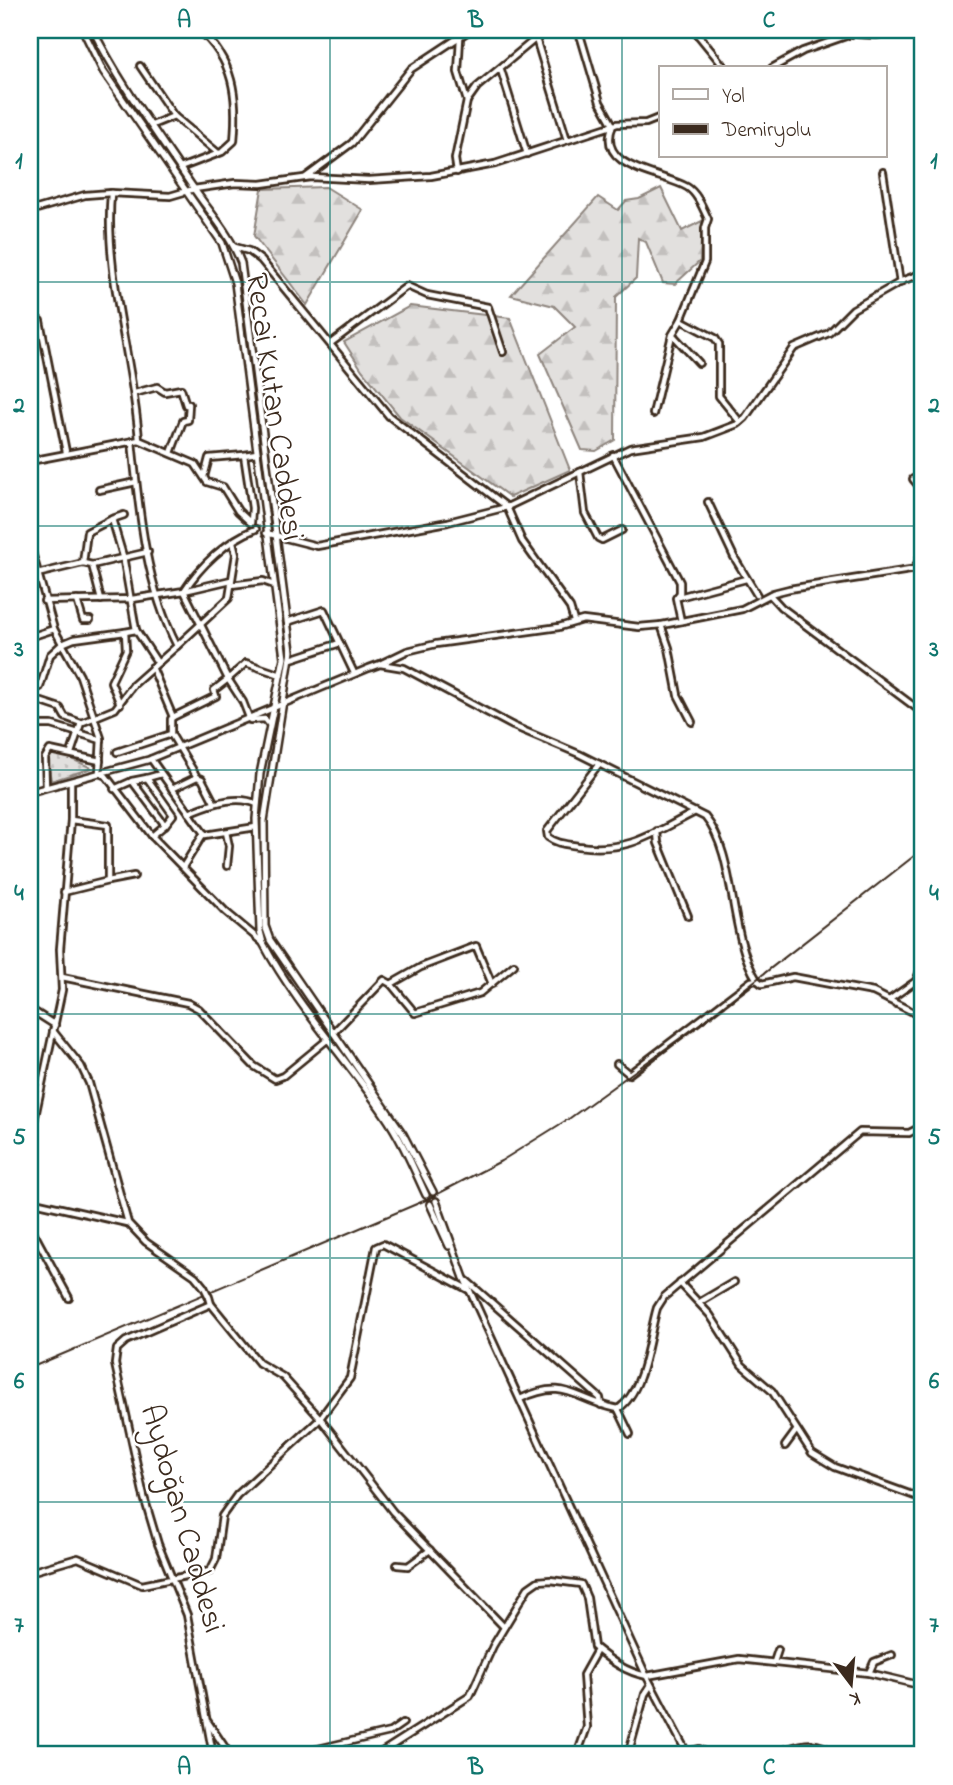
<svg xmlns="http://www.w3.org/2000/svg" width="953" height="1785" viewBox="0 0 953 1785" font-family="'Indie Flower',sans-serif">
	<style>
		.grass { fill: url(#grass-dots); stroke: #8e857e; stroke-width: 2 }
		.forest { fill: url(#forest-firs); stroke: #8e857e; stroke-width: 2 }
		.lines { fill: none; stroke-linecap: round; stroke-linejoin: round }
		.minor-casing { stroke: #3b2a1e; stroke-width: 10 }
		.major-casing { stroke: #3b2a1e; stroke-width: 10 }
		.minor { stroke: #fff; stroke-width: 4.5 }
		.major { stroke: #fff; stroke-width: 5 }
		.rail { stroke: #3b2a1e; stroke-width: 2 }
		.minor-bridge-casing { stroke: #3b2a1e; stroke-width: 10; stroke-linecap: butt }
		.minor-bridge { stroke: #fff; stroke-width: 4.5 }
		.grid { fill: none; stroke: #0f766e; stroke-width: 2; stroke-opacity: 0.55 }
		.labels { text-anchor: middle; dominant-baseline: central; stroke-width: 5; stroke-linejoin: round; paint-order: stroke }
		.street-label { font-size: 32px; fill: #3b2a1e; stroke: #fff }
		.neatline { fill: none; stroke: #0f766e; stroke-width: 2.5 }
		.grid-label { font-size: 23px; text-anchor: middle; font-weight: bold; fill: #0f766e }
	</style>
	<defs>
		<pattern id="grass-dots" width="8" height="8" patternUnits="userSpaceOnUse" patternTransform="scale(1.75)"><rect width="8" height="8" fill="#e2e0de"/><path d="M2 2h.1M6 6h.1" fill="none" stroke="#c3c0be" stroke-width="1.8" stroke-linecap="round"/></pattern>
		<pattern id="forest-firs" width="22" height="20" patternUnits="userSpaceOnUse" patternTransform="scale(1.75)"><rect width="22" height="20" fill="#e2e0de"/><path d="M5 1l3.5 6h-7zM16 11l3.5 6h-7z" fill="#c3c0be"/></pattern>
	</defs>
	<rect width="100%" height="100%" fill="#fff"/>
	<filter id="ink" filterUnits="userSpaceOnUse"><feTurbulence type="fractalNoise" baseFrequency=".0143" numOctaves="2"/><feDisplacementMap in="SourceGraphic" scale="14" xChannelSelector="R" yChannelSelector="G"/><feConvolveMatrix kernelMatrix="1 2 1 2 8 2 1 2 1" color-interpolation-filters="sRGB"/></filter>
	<g filter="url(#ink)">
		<path class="grass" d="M52,752L58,753L92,768L51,781L48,761Z"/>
		<g class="forest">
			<path d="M326,187L363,210L307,305L254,236L262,189Z"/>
			<path d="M661,188L682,231L702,221L700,261L675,284L663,283L646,242L638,238L636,278L616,297L615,440L596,451L582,450L540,354L575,327L554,306L511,295L598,197L618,210L626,201L639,199Z"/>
			<path d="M410,306L510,318L570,470L510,497L400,417L362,370L344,342Z"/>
		</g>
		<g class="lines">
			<defs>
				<g id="minor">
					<path d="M452,30L460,38L458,72L467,101L455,159L457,172"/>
					<path d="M529,30L537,42L567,140"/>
					<path d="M575,30L581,38L600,102L613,125C594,169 663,173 687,187C697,193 703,208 708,219L705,228V262L681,320L715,338L719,344V396L740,422"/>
					<path d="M694,30L725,68"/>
					<path d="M857,34L876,35L898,30"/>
					<path d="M140,66L174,116L218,153"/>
					<path d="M772,68L803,51L863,30"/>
					<path d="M501,70L527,154"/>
					<path d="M467,101L477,87L546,30"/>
					<path d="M152,125L174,116"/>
					<path d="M180,168L222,152L234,141C238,97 234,60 199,30"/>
					<path d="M883,172L900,283"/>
					<path d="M306,177L352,143L411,69L470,30"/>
					<path d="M30,211L85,195L111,193L170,196L194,189L235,183L261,184L311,177L369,180L431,176L495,164L617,124L646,123L661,117"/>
					<path d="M235,247L249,251L261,260L389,416L507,507L522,541L570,608L574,621"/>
					<path d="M30,321H40L66,452"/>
					<path d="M673,335L699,363"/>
					<path d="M331,343L407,286L427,295L488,307L503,352"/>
					<path d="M135,393L157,387L165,392L181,389L186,405L189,404L188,420L183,421L171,453"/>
					<path d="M653,414L672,335L681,320"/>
					<path d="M139,440L195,464L207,482L223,487L238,511L251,523L252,508L244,455L257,453"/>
					<path d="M613,455L680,582V593L676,598L681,621"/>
					<path d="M30,461L139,440C133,357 104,276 111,193"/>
					<path d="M580,472L585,513L598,538L602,540L622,530"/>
					<path d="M204,477L209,458L244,455"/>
					<path d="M913,479L923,491"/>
					<path d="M99,490L136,482"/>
					<path d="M708,502L734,557L757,595"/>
					<path d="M112,519L124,515"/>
					<path d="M266,533L317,546L448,522L507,507L630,448L704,437L738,424L745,418L794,348L829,333L853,309L904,280L923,273"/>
					<path d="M30,545L54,629L80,676L101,738L99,773L106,776L152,836L226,912L262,942"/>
					<path d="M83,563L87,532L112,519L123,556L136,630L125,632"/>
					<path d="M92,565L148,552"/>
					<path d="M915,569L923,550"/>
					<path d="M37,574L83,563L92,565L101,600"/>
					<path d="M231,580L184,591L228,679L246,663L281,675"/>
					<path d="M231,585L263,581L274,585"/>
					<path d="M770,595L781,607L923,713"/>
					<path d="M679,597L746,579"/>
					<path d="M77,600L83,620H90"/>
					<path d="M44,601L132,599L184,591C200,566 227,540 256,529"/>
					<path d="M287,622L324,610L354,673"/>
					<path d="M661,625L669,648L678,695L692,722"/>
					<path d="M136,630L157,662"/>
					<path d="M30,637L54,629"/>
					<path d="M177,646L229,598L236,554L233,542"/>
					<path d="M291,659L340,643"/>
					<path d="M382,663L407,651L436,644L559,627L583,620L639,627L662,625L742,609L773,593L789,589L923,568"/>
					<path d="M152,667L173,717L216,696L214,690L228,679L243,702L250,720L265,719L269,724"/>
					<path d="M30,691L40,687L50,655L62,644L74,639L125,632L126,650L111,682L120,704"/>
					<path d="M30,698L60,708L65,717L81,723"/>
					<path d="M30,725H52L101,740"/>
					<path d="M117,752L171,734"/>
					<path d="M71,753L81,723L115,709L133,685L177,646C145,583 139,510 132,441"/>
					<path d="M151,759L205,835L256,827"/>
					<path d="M599,764L547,831L548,837C557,844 567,844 578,846C629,853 652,834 695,812"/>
					<path d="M197,777L202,779L214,802"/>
					<path d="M132,781L147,778"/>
					<path d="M30,782L32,792"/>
					<path d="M46,787L45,758L50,750L100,761"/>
					<path d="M114,789L132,781L165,825L173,815L147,778L161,774"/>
					<path d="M172,789L197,777L171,734V719L173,717"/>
					<path d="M30,792L148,760L369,668L380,664L404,668L513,726L579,754L705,817C737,855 728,935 757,980L762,984L793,977L873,992L923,1017"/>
					<path d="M189,813C209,804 237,794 257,804"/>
					<path d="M657,831L658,843L688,916"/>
					<path d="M226,832L229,846L227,866"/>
					<path d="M152,836L165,825"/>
					<path d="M183,867L204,833"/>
					<path d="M108,881L134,876"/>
					<path d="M64,892L108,881V825L71,820"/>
					<path d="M62,977L188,1003L199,1009L254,1066L275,1079L283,1076L327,1040"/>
					<path d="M391,984L421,967L476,946L492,984"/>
					<path d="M889,1000L916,981L923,964"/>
					<path d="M30,1009L55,1025"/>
					<path d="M53,1031L81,1066L89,1083L128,1223L146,1242L195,1276L204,1287"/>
					<path d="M333,1033L384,980L391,984L415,1013L480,993L514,965"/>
					<path d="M617,1064L629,1074L751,981L757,980"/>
					<path d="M30,1140L62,990L60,949L71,820V783"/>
					<path d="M30,1201L127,1223"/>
					<path d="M30,1226L69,1298"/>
					<path d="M464,1278L646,1675L688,1755"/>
					<path d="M467,1281L600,1398L601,1405"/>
					<path d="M680,1283L710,1315L742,1365L772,1391L812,1453L835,1467L923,1499"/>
					<path d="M209,1297L211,1304L126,1341L117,1349L115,1364L144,1497L158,1544L187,1615L213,1755"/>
					<path d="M700,1302L734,1282"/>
					<path d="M211,1304L259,1363L283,1377L320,1418L393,1512L504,1627"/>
					<path d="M520,1399C567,1377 574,1400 618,1409C645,1391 648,1338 657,1308L664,1297L860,1132L909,1133L923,1126"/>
					<path d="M618,1409L630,1434"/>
					<path d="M785,1446L796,1431"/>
					<path d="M397,1565L408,1566L430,1550"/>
					<path d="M30,1572L78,1558L142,1585L210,1571L216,1559L222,1516L237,1495L318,1421L350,1378L376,1247L383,1244L469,1290"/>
					<path d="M774,1662L778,1650"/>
					<path d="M869,1673L874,1662L892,1655"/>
					<path d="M208,1722L230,1755"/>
					<path d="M686,1752L699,1749L711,1755"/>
					<path d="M292,1755L390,1732L403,1723"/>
					<path d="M377,1755L470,1696L493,1646L528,1588L538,1581L550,1580L581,1584L587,1598L594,1647C610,1660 625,1672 647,1676L739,1659L869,1673L923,1686"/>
					<path d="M577,1755L587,1727L583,1675L597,1650"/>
					<path d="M628,1755L645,1694L651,1685"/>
					<path d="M765,1755C796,1749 809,1734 838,1755"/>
				</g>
				<g id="major">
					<path d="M83,30L103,71L222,243L235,283L284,658L260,774L256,819L260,931L263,943C296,1005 345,1057 384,1114C402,1140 413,1167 426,1195"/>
					<path d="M93,30C120,84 158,135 192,186C209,212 230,233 241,263L291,651L264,821L265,926L270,940L403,1134L433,1192"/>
					<path d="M436,1201L464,1278"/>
					<path d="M430,1204L449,1246"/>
				</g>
			</defs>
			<use href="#minor" class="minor-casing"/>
			<use href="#major" class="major-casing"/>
			<use href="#minor" class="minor"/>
			<use href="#major" class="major"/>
			<path class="rail" d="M30,1368L426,1200L501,1161L570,1118L697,1026L923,849"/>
			<defs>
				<path id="minor-bridge" d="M204,1287L209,1297"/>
			</defs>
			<use href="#minor-bridge" class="minor-bridge-casing"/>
			<use href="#minor-bridge" class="minor-bridge"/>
		</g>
	</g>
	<path class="grid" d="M330,30V1755M622,30V1755M30,282H923M30,526H923M30,770H923M30,1014H923M30,1258H923M30,1502H923"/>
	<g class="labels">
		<g class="street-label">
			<text transform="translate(273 407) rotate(82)">Recai Kutan Caddesi</text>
			<text transform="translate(181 1519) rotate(74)">Aydoğan Caddesi</text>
		</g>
	</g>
	<rect width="953" height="1785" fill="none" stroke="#fff" stroke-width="77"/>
	<rect x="659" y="66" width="228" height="91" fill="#ffffff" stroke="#b1aaa5" stroke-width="2"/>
	<rect x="673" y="89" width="35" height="10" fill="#ffffff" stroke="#b1aaa5" stroke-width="2"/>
	<text x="722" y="102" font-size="21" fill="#3b2a1e">Yol</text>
	<rect x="673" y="124" width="35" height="10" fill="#3b2a1e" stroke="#b1aaa5" stroke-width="2"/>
	<text x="722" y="136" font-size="21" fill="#3b2a1e">Demiryolu</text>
	<g transform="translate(851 1684) rotate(164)" stroke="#ffffff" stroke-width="5" paint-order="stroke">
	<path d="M0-5L12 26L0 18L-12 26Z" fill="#3b2a1e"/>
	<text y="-10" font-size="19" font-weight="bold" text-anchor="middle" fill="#3b2a1e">K</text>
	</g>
	<rect x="38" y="38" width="876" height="1708" class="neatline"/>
	<g class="grid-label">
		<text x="184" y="27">A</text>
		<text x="476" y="27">B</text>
		<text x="769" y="27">C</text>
		<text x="19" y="168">1</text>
		<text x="934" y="168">1</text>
		<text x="19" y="412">2</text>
		<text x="934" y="412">2</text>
		<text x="19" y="656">3</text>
		<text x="934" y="656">3</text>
		<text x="19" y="900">4</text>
		<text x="934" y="900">4</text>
		<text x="19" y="1144">5</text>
		<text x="934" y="1144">5</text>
		<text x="19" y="1388">6</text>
		<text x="934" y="1388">6</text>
		<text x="19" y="1632">7</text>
		<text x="934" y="1632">7</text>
		<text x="184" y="1774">A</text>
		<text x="476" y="1774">B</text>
		<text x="769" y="1774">C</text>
	</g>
</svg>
